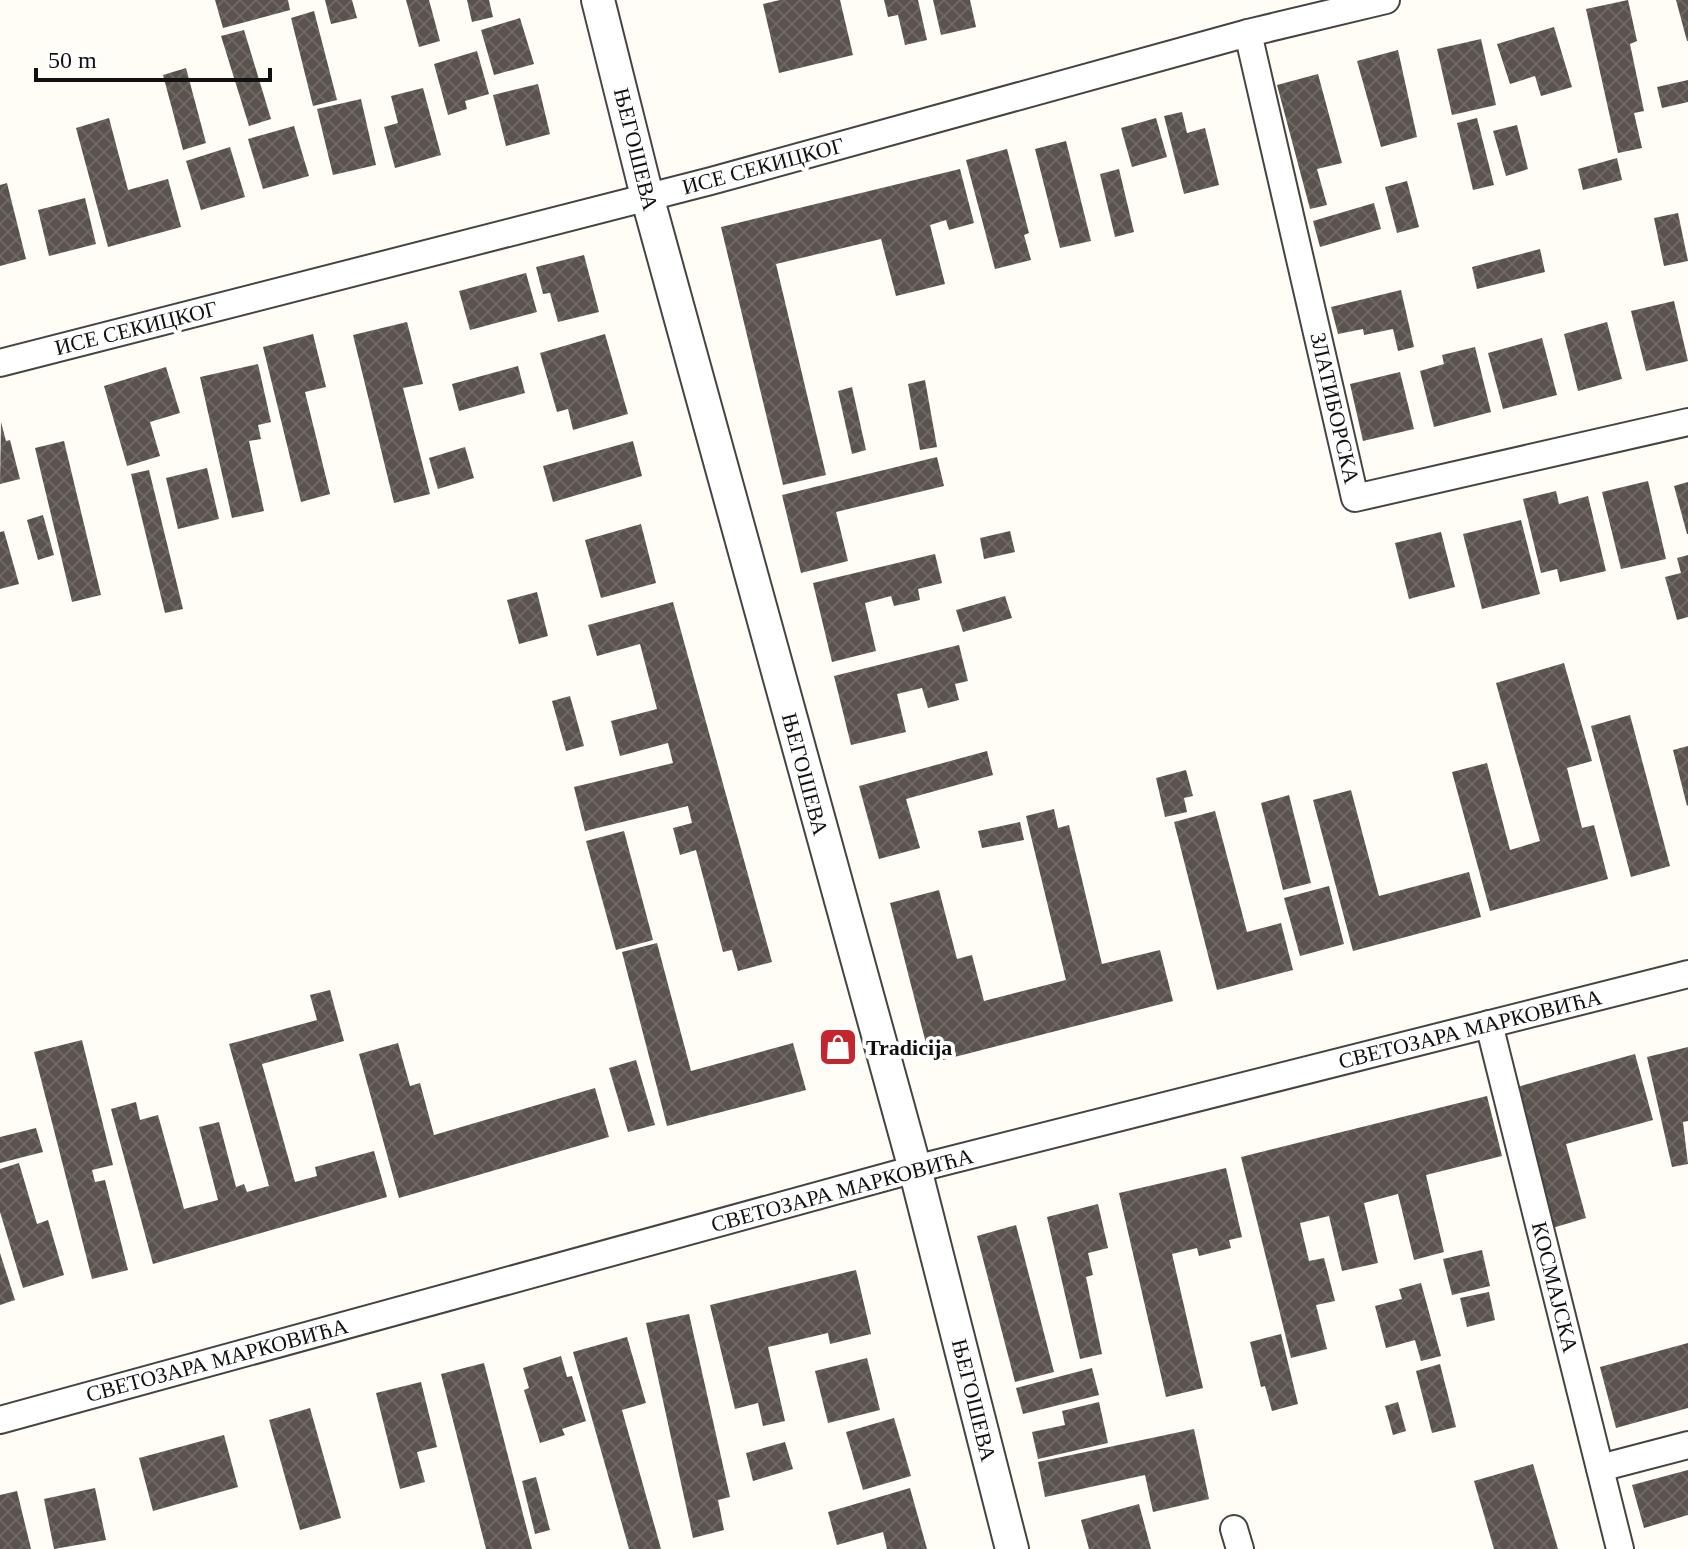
<svg xmlns="http://www.w3.org/2000/svg" width="1688" height="1549" viewBox="0 0 1688 1549" font-family="'Times New Roman',serif">
	<style>
		.building { fill: url(#building-cross-hatch) }
		.lines { fill: none; stroke-linecap: round; stroke-linejoin: round }
		.minor-casing { stroke: #444; stroke-width: 30 }
		.tertiary-casing { stroke: #444; stroke-width: 36 }
		.minor { stroke: #fff; stroke-width: 26 }
		.tertiary { stroke: #fff; stroke-width: 32 }
		.labels { text-anchor: middle; dominant-baseline: central; stroke-width: 8; stroke-linejoin: round; paint-order: stroke }
		.street-label { font-size: 22px; fill: #111; stroke: #fff }
		.poi-label { font-size: 22px; font-weight: bold; fill: #111; stroke: #fff; text-anchor: start }
	</style>
	<defs>
		<pattern id="building-cross-hatch" width="8" height="8" patternUnits="userSpaceOnUse" patternTransform="scale(2)"><rect width="8" height="8" fill="#5a524d"/><path d="M0 0l8 8M0 8l8-8" fill="none" stroke="#6d6662"/></pattern>
	</defs>
	<rect width="100%" height="100%" fill="#fffdf5"/>
	<g class="building">
		<path d="M215,0H288L290,10L223,28Z"/>
		<path d="M325,0H352L357,18L331,24Z"/>
		<path d="M406,0H429L440,41L419,47Z"/>
		<path d="M467,0H489L493,17L472,22Z"/>
		<path d="M780,0H840L853,55L779,73L763,4Z"/>
		<path d="M884,0H918L927,40L905,45L898,15L888,17Z"/>
		<path d="M933,0H970L976,27L941,35Z"/>
		<path d="M1628,0L1637,41L1630,44L1644,111L1634,113L1642,148L1618,153L1586,9Z"/>
		<path d="M1676,0H1688V41H1687Z"/>
		<path d="M314,11L337,100L313,106L291,18Z"/>
		<path d="M520,18L534,64L494,75L481,30Z"/>
		<path d="M1554,27L1572,87L1541,96L1535,76L1510,84L1497,44Z"/>
		<path d="M244,30L271,119L249,126L221,36Z"/>
		<path d="M1481,39L1496,105L1452,115L1437,49Z"/>
		<path d="M1398,50L1417,137L1381,147L1357,61Z"/>
		<path d="M477,51L489,94L465,101L467,109L448,115L434,64Z"/>
		<path d="M186,68L206,143L183,150L163,75Z"/>
		<path d="M1318,74L1342,163L1317,169L1327,205L1310,209L1277,85Z"/>
		<path d="M1688,80V102L1662,108L1657,87Z"/>
		<path d="M538,84L550,134L506,146L493,95Z"/>
		<path d="M423,88L441,155L395,168L384,127L398,123L391,96Z"/>
		<path d="M361,99L376,165L333,175L317,109Z"/>
		<path d="M1182,112L1187,133L1205,128L1219,185L1184,194L1164,116Z"/>
		<path d="M109,118L128,190L168,179L181,227L108,247L76,128Z"/>
		<path d="M1156,118L1167,157L1132,167L1121,128Z"/>
		<path d="M1477,118L1494,185L1473,190L1457,123Z"/>
		<path d="M1517,125L1528,169L1506,176L1493,131Z"/>
		<path d="M294,126L309,176L263,189L248,139Z"/>
		<path d="M1066,141L1091,241L1060,248L1035,149Z"/>
		<path d="M230,147L245,197L201,210L186,161Z"/>
		<path d="M1007,149L1029,233L1024,235L1031,260L995,269L966,160Z"/>
		<path d="M1617,158L1622,180L1583,190L1578,169Z"/>
		<path d="M960,169L974,223L949,230L946,220L930,225L945,284L896,296L881,239L776,264L826,475L783,485L721,227Z"/>
		<path d="M1119,169L1134,232L1115,237L1100,174Z"/>
		<path d="M1407,181L1419,227L1397,233L1385,187Z"/>
		<path d="M7,183L26,259L0,266V185Z"/>
		<path d="M85,198L96,244L49,256L38,210Z"/>
		<path d="M1374,203L1381,229L1320,247L1313,221Z"/>
		<path d="M1678,213L1688,261L1664,266L1654,218Z"/>
		<path d="M1540,249L1545,272L1477,289L1472,267Z"/>
		<path d="M584,255L599,312L558,322L550,293L543,294L536,267Z"/>
		<path d="M526,273L537,312L470,330L459,291Z"/>
		<path d="M1401,290L1414,347L1398,351L1393,329L1364,335L1363,329L1338,334L1331,307Z"/>
		<path d="M1674,301L1688,361L1646,371L1631,311Z"/>
		<path d="M407,322L423,384L403,388L430,494L394,503L353,335Z"/>
		<path d="M1607,322L1622,379L1578,391L1564,334Z"/>
		<path d="M313,334L326,387L305,392L330,494L301,502L263,347Z"/>
		<path d="M605,334L628,414L573,430L568,409L557,412L540,353Z"/>
		<path d="M1542,338L1557,395L1503,409L1488,353Z"/>
		<path d="M1475,347L1491,412L1434,427L1420,371L1444,364L1442,355Z"/>
		<path d="M258,364L271,422L258,425L261,439L249,441L264,511L232,518L200,377Z"/>
		<path d="M518,366L525,393L459,411L452,384Z"/>
		<path d="M166,367L180,413L150,422L160,456L127,466L104,386Z"/>
		<path d="M1400,372L1414,429L1363,441L1350,384Z"/>
		<path d="M925,380L937,447L920,450L908,384Z"/>
		<path d="M852,387L866,450L852,454L838,391Z"/>
		<path d="M1,422L6,441L10,440L20,479L0,484Z"/>
		<path d="M64,441L101,595L72,602L35,448Z"/>
		<path d="M633,441L642,476L553,502L543,466Z"/>
		<path d="M465,447L474,478L438,489L429,458Z"/>
		<path d="M937,457L944,486L836,512L848,561L801,573L782,495Z"/>
		<path d="M207,468L219,519L178,529L166,478Z"/>
		<path d="M149,470L183,609L165,613L131,474Z"/>
		<path d="M1648,481L1666,559L1621,569L1602,492Z"/>
		<path d="M1688,482V534H1687L1674,486Z"/>
		<path d="M1556,491L1559,504L1588,496L1606,571L1560,582L1557,569L1541,573L1523,499Z"/>
		<path d="M43,515L54,555L38,560L27,520Z"/>
		<path d="M1521,520L1540,594L1482,609L1463,534Z"/>
		<path d="M641,524L656,583L601,598L585,540Z"/>
		<path d="M4,531L19,584L0,589V532Z"/>
		<path d="M1010,531L1015,552L984,559L980,538Z"/>
		<path d="M1441,532L1455,587L1409,599L1395,543Z"/>
		<path d="M935,554L942,583L918,589L920,600L894,606L891,596L865,603L876,651L832,662L813,583Z"/>
		<path d="M1688,555V617L1677,620L1665,577L1681,573L1677,558Z"/>
		<path d="M537,592L548,636L519,644L507,600Z"/>
		<path d="M1005,596L1012,618L963,632L956,610Z"/>
		<path d="M673,602L772,962L738,971L732,950L723,952L696,850L680,855L673,828L692,823L688,806L585,831L574,787L673,763L668,743L620,756L611,721L657,709L640,644L597,656L588,625Z"/>
		<path d="M959,645L968,681L955,684L959,700L928,708L922,688L897,694L906,732L851,745L834,676Z"/>
		<path d="M1564,663L1592,761L1567,768L1582,828L1594,825L1608,879L1490,911L1452,772L1487,763L1510,850L1540,841L1496,683Z"/>
		<path d="M570,696L584,746L566,751L552,701Z"/>
		<path d="M1630,715L1670,866L1631,877L1591,726Z"/>
		<path d="M1688,746V805L1687,806L1673,750Z"/>
		<path d="M987,751L993,775L906,799L920,848L879,859L859,786Z"/>
		<path d="M1186,770L1193,796L1184,798L1187,812L1165,817L1156,778Z"/>
		<path d="M1351,790L1379,896L1469,872L1481,917L1353,951L1313,800Z"/>
		<path d="M1289,795L1311,883L1283,890L1261,803Z"/>
		<path d="M1054,809L1058,828L1069,825L1102,964L1160,950L1173,1001L931,1063L890,903L939,890L957,959L972,955L984,1001L1066,980L1026,816Z"/>
		<path d="M1215,811L1247,932L1281,923L1293,970L1217,990L1174,822Z"/>
		<path d="M1020,822L1024,840L982,848L978,831Z"/>
		<path d="M624,831L653,940L616,950L586,841Z"/>
		<path d="M1329,886L1344,944L1300,956L1284,898Z"/>
		<path d="M657,943L691,1071L793,1043L806,1090L667,1126L622,952Z"/>
		<path d="M330,990L344,1041L262,1064L295,1182L317,1176L315,1167L374,1151L387,1197L153,1264L111,1109L136,1102L140,1120L158,1115L184,1209L218,1200L199,1127L219,1122L236,1187L244,1184L247,1192L269,1186L229,1044L317,1020L310,995Z"/>
		<path d="M82,1040L113,1165L92,1170L95,1182L105,1180L128,1270L92,1279L34,1052Z"/>
		<path d="M398,1043L410,1086L420,1083L434,1135L595,1088L609,1137L399,1198L359,1054Z"/>
		<path d="M1688,1047V1121L1683,1122L1688,1164L1672,1167L1647,1057Z"/>
		<path d="M1635,1054L1653,1120L1566,1144L1586,1218L1549,1229L1510,1089Z"/>
		<path d="M636,1060L655,1125L628,1132L609,1068Z"/>
		<path d="M1487,1096L1502,1156L1426,1175L1444,1252L1414,1260L1398,1194L1364,1203L1378,1263L1342,1271L1329,1216L1300,1223L1309,1261L1324,1258L1335,1301L1316,1305L1327,1349L1291,1358L1241,1157Z"/>
		<path d="M36,1128L43,1152L0,1163V1137Z"/>
		<path d="M19,1163L37,1224L48,1220L64,1275L23,1288L0,1212V1169Z"/>
		<path d="M1226,1168L1242,1237L1229,1240L1231,1248L1199,1256L1197,1248L1172,1254L1203,1388L1166,1397L1119,1193Z"/>
		<path d="M1098,1204L1108,1248L1088,1253L1093,1275L1086,1277L1102,1354L1080,1359L1047,1217Z"/>
		<path d="M1016,1225L1054,1372L1015,1382L977,1236Z"/>
		<path d="M1482,1250L1490,1286L1452,1295L1443,1259Z"/>
		<path d="M0,1253L15,1300L0,1305Z"/>
		<path d="M856,1270L871,1334L830,1344L828,1333L768,1347L785,1421L763,1426L758,1403L735,1409L710,1305Z"/>
		<path d="M1421,1283L1441,1356L1421,1361L1415,1340L1386,1348L1375,1306L1402,1299L1399,1289Z"/>
		<path d="M1489,1292L1495,1320L1467,1327L1460,1298Z"/>
		<path d="M689,1314L730,1497L718,1500L724,1530L693,1538L646,1323Z"/>
		<path d="M1281,1334L1298,1404L1272,1411L1265,1386L1261,1387L1250,1342Z"/>
		<path d="M627,1337L646,1403L622,1410L661,1549H629L573,1352Z"/>
		<path d="M1688,1343V1408L1616,1428L1600,1367Z"/>
		<path d="M561,1356L567,1377L572,1376L586,1421L562,1429L565,1435L540,1443L524,1390L529,1388L523,1368Z"/>
		<path d="M867,1358L880,1410L828,1423L815,1371Z"/>
		<path d="M484,1363L532,1549H486L441,1374Z"/>
		<path d="M1440,1364L1456,1427L1432,1433L1416,1371Z"/>
		<path d="M1092,1368L1099,1395L1023,1414L1016,1388Z"/>
		<path d="M421,1382L437,1447L417,1452L425,1482L400,1489L376,1393Z"/>
		<path d="M1099,1402L1108,1443L1038,1459L1032,1432L1065,1425L1062,1411Z"/>
		<path d="M1398,1402L1406,1431L1393,1435L1385,1406Z"/>
		<path d="M310,1408L341,1518L300,1530L269,1420Z"/>
		<path d="M894,1418L911,1476L863,1490L846,1432Z"/>
		<path d="M1194,1429L1209,1499L1153,1512L1145,1475L1045,1497L1038,1462Z"/>
		<path d="M224,1435L238,1487L153,1511L139,1458Z"/>
		<path d="M785,1442L793,1469L753,1481L746,1453Z"/>
		<path d="M1533,1464L1558,1549H1494L1474,1481Z"/>
		<path d="M1688,1470V1515L1644,1528L1632,1485Z"/>
		<path d="M536,1477L550,1530L535,1534L522,1481Z"/>
		<path d="M95,1488L106,1540L54,1549L44,1499Z"/>
		<path d="M910,1488L927,1549H887L883,1532L837,1545L828,1512Z"/>
		<path d="M17,1491L31,1549H0V1495Z"/>
		<path d="M1139,1504L1151,1549H1089L1081,1520Z"/>
	</g>
	<g class="lines">
		<defs>
			<g id="minor">
				<path d="M1248,33L1355,498L1688,422"/>
				<path d="M0,363L711,181L1248,33L1386,0"/>
				<path d="M1489,1024L1620,1549"/>
				<path d="M0,1420L915,1169L1688,974"/>
				<path d="M1600,1468L1688,1445"/>
				<path d="M1234,1529L1240,1549"/>
			</g>
			<path id="tertiary" d="M598,0L647,196L915,1169L1012,1549"/>
		</defs>
		<use href="#minor" class="minor-casing"/>
		<use href="#tertiary" class="tertiary-casing"/>
		<use href="#minor" class="minor"/>
		<use href="#tertiary" class="tertiary"/>
	</g>
	<defs>
		<symbol id="shop-square" viewBox="-11 -11 22 22"><rect x="-9" y="-9" width="18" height="18" rx="4" fill="#c4262e" stroke="#fff"/><path d="M-5-2.5h2.3a2.7 3.5 0 0 1 5.4 0H5L5.5 6h-11ZM-1.5-2.5h3a1.5 2.3 0 0 0-3 0Z" fill="#fff"/></symbol>
	</defs>
	<g fill-rule="evenodd">
		<use href="#shop-square" x="816" y="1025" width="44" height="44"/>
	</g>
	<g class="labels">
		<g class="street-label">
			<text transform="translate(636 149) rotate(76)">ЊЕГОШЕВА</text>
			<text transform="translate(763 166) rotate(-15)">ИСЕ СЕКИЦКОГ</text>
			<text transform="translate(136 328) rotate(-14)">ИСЕ СЕКИЦКОГ</text>
			<text transform="translate(1335 408) rotate(77)">ЗЛАТИБОРСКА</text>
			<text transform="translate(805 774) rotate(75)">ЊЕГОШЕВА</text>
			<text transform="translate(1470 1029) rotate(-14)">СВЕТОЗАРА МАРКОВИЋА</text>
			<text transform="translate(842 1190) rotate(-15)">СВЕТОЗАРА МАРКОВИЋА</text>
			<text transform="translate(1555 1287) rotate(76)">КОСМАЈСКА</text>
			<text transform="translate(217 1360) rotate(-15)">СВЕТОЗАРА МАРКОВИЋА</text>
			<text transform="translate(974 1400) rotate(76)">ЊЕГОШЕВА</text>
		</g>
		<g class="poi-label">
			<text x="866" y="1047">Tradicija</text>
		</g>
	</g>
	<path d="M36 68v12h234v-12" fill="none" stroke="#111111" stroke-width="4"/>
	<text x="48" y="68" font-size="24" fill="#111111" stroke="#ffffff" stroke-width="6" paint-order="stroke">50 m</text>
</svg>
